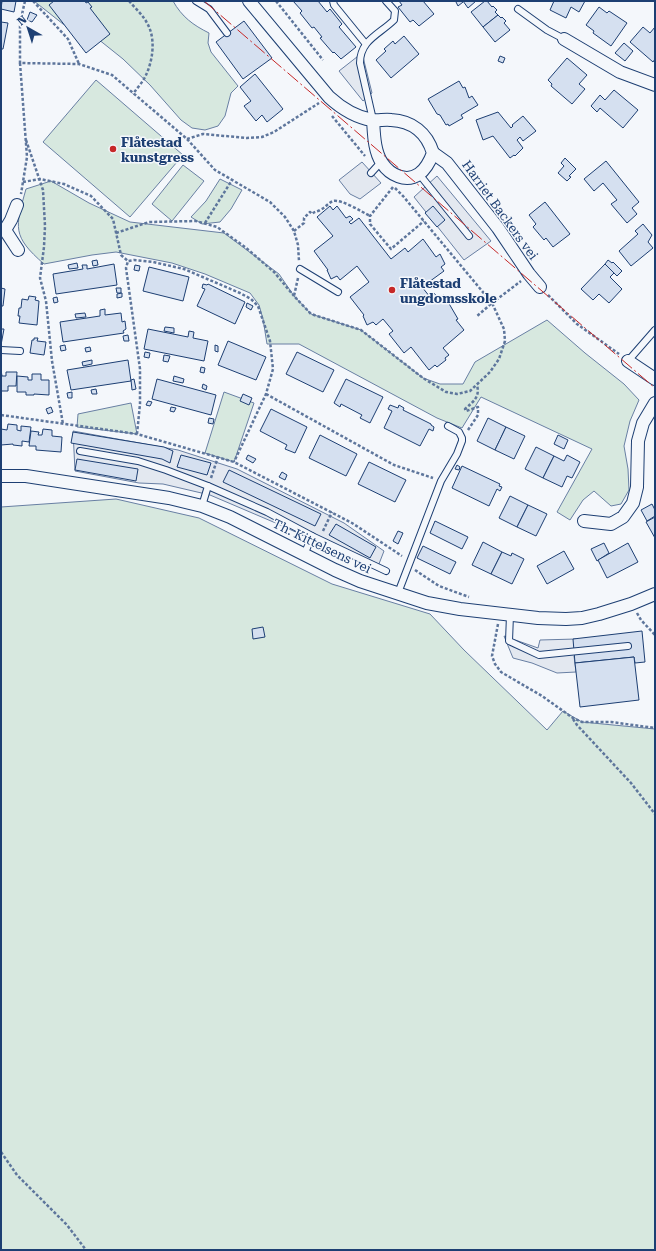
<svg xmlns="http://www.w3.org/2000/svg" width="656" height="1251" viewBox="0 0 656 1251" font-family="'Roboto Serif',serif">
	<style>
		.green { fill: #d7e8df; stroke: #687fa3 }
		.parking { fill: #e3e8f0; stroke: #687fa3 }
		.building { fill: #d5e0f0; stroke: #1d3f73 }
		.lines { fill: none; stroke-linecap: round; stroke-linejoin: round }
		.service-casing { stroke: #1d3f73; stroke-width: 8 }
		.minor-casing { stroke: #1d3f73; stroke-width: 14 }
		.path { stroke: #5e769c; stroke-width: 2.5; stroke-dasharray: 3 2; stroke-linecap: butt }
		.service { stroke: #f4f7fb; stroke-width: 6 }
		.minor { stroke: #f4f7fb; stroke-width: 12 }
		.power { stroke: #c62828; stroke-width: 1; stroke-dasharray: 14 3 2 3; stroke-linecap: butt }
		.poi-dot { fill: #c62828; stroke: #f4f7fb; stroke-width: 1.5 }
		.labels { text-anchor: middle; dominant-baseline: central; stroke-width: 3; stroke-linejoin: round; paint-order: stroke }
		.poi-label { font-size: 13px; font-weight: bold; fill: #1d3f73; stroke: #f4f7fb; text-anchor: start }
		.street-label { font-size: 13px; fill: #1d3f73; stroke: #f4f7fb }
	</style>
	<rect width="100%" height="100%" fill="#f4f7fb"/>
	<g class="green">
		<path d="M34,1H173C182,17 193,25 209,33L208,43L211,52L238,86L231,93L225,116L218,126L205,130L192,128L181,120L150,85L123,59L98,39L63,24Z"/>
		<path d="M96,80L183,155L130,217L43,142Z"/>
		<path d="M183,165L204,181L172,221L152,204Z"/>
		<path d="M220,179L242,190L231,209L220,222L202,224L191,217L206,201Z"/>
		<path d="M51,181L89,203L130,222L224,233L279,274L294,296L311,314L361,330L423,378L440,384H463L475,362L547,320L585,353L624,384L639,400L630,421L624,446L628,469L629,490L621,504L611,506L594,491L583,500L570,520L557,512L592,449L481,397L462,428L437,418L299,344H267L263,319L259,305L250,293L205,274L172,263L116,252L92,255L44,264C12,236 15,228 26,189Z"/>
		<path d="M224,392L254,403L234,462L205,453Z"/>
		<path d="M131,403L137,434L77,427L78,414Z"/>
		<path d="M116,499L199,518L332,584L430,614L464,650L547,730L563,711L582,722L655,729V1250H1V507Z"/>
	</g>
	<g class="parking">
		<path d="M362,53L372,93L363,101L339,71Z"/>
		<path d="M362,162L381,183L360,199L350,194L339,180Z"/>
		<path d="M437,176L491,241L464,260L414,197Z"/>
		<path d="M73,431L178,450L237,469L344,523L384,551L377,569L278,524L210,495L163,484L139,483L75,471Z"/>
		<path d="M504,636L538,648L540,640L576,639L577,655L574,656L576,672L557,673L532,663L513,658Z"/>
	</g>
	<g class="building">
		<path d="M2,1H16L14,12L1,9Z"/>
		<path d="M54,1H85L86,3L88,2L92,7L90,8L110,34L86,53L49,5Z"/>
		<path d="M293,1H318L327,12L330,9L342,24L339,27L356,47L341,59L334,52L333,53L320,38L322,37L314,27L312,28L300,13L302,11Z"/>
		<path d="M399,1H423L434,14L419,26L413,20L410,22L398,7L402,5Z"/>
		<path d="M457,1H462L463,2L458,6L456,2Z"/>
		<path d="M463,1H476L468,8Z"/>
		<path d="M485,1H487L492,7L493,6L497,10L495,12L498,15L483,27L471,12Z"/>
		<path d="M554,1H585L579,12L571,7L566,18L550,10Z"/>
		<path d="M599,7L607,13L609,11L627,23L611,46L593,33L594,31L586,25Z"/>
		<path d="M30,12L37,15L32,22L27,20Z"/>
		<path d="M498,15L501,18L502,17L506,21L504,23L510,30L495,42L483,27Z"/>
		<path d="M244,21L272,58L243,79L216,42Z"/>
		<path d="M1,22L8,23L3,49H1Z"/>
		<path d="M643,27L650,33L655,27V59L653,62L630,42Z"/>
		<path d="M404,36L419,54L391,78L376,60L386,51L384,49L393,41L395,44Z"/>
		<path d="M624,43L633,51L625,61L615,53Z"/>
		<path d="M500,56L505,58L503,63L498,61Z"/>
		<path d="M567,58L587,75L579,84L585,89L572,104L551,86L552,84L548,80Z"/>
		<path d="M255,74L283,109L267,122L262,115L256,121L244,106L251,101L240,87Z"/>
		<path d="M459,81L463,88L465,87L469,98L472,96L478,105L461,115L463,118L449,126L448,124L446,125L440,115L437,114L428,99Z"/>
		<path d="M614,90L638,110L623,128L600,108L597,112L591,106L600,95L605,100Z"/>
		<path d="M498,112L511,128L513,126L512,125L523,116L536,131L523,141L520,137L517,140L523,148L515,156L514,155L510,158L493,136L483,140L476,120Z"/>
		<path d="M565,158L576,169L569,176L571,177L567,181L558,173L564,166L561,163Z"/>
		<path d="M606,161L639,202L632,208L637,214L627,223L611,204L617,200L603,183L594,191L584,179Z"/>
		<path d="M545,202L570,234L553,247L546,238L544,240L533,227L536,224L529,215Z"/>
		<path d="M330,206L333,210L337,206L346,218L350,216L353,219L349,222L351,224L359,218L391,259L405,248L408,252L423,239L436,257L440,254L445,264L441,267L444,271L422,287L430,297L434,293L438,298L444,295L458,319L456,320L464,330L443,348L449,355L445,358L446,360L437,367L435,365L429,370L411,347L404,353L389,334L393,331L383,319L376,325L373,322L367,325L363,316L364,315L350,297L369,282L357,266L340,280L337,276L331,279L327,270H328L314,251L333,236L317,217Z"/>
		<path d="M433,206L445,220L437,227L425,213Z"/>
		<path d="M643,224L652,235L648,242L653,248L631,266L619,251L638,234L635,231Z"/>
		<path d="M97,260L98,265L93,266L92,261Z"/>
		<path d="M608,260L612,263L613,262L622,271L617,276L605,264Z"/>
		<path d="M77,263L78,268L69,269L68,265Z"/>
		<path d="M114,264L117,285L56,294L53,274L83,269L82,265H87V269Z"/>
		<path d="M605,264L614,273L610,277L622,289L609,303L599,294L593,300L581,289Z"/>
		<path d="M135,265L140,266L139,271L134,270Z"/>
		<path d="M149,267L189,277L183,301L143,291Z"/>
		<path d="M203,284L207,285L208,284L245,302L235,324L197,306L205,289L202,288Z"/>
		<path d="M1,288L5,289L3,306H1Z"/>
		<path d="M116,288H121V293H117Z"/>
		<path d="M122,293V297L117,298V294Z"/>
		<path d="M29,296L36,297L35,300L39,301L37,325L19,323L20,316H18L19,308H21L22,299L28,300Z"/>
		<path d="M57,297L58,302L54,303L53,298Z"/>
		<path d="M247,303L253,306L251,310L246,307Z"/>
		<path d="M105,309V315L121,313L122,322L125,321L126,329L123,331L124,333L63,342L60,322L100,316V310Z"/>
		<path d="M85,313L86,317L76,318L75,314Z"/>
		<path d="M165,327L174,328V333L164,331Z"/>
		<path d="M1,329H4L1,345Z"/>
		<path d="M148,329L188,337L189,331L194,332L193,338L208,341L204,361L144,349Z"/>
		<path d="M128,335L129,341H124L123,336Z"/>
		<path d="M34,338H38L37,341L46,342L44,355L30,353L32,340H34Z"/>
		<path d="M228,341L266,357L256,380L218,365Z"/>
		<path d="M65,345L66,350L61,351L60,346Z"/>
		<path d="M215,345L218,346V352L215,351Z"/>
		<path d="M90,347L91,351L86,352L85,348Z"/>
		<path d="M145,352L150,353L149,358L144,357Z"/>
		<path d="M297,352L334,370L323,392L286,374Z"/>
		<path d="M164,355L170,356L168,362L163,361Z"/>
		<path d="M92,360V364L83,366L82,362Z"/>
		<path d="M128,360L131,381L71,390L67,370Z"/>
		<path d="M201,367L205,368L204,373L200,372Z"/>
		<path d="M1,370L2,376H6V372H17L16,386H8V391H1Z"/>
		<path d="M32,374H41V380H49V395L34,394V395H26V392H17V376L28,377V380H32Z"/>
		<path d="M174,376L184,379L183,383L173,381Z"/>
		<path d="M134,379L136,389L132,390L131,380Z"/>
		<path d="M157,379L216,395L211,415L152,399Z"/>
		<path d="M346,379L383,397L370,423L360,418L362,415L341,404L340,407L334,403Z"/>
		<path d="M203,384L207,386L206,390L202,388Z"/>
		<path d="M96,389L97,394H92L91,390Z"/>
		<path d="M72,392V398H68L67,393Z"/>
		<path d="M243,394L252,398L249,405L240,401Z"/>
		<path d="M148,401L152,402L150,406L146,405Z"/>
		<path d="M390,405L398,408L399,405L404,408L403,410L431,424V425L434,427L433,431L429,429L420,446L384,428L392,411L388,409Z"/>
		<path d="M51,407L53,412L48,414L46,409Z"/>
		<path d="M171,407L176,408L174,412L170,411Z"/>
		<path d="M271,409L307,427L295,453L285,449L287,445L260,431Z"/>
		<path d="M209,418L214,419L213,424L208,423Z"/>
		<path d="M488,418L506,427L495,450L477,441Z"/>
		<path d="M8,424L17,425V430L21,431V426L31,427L29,442L22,441V446L13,445V444L1,445V429L7,430Z"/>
		<path d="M506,427L525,436L514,459L495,450Z"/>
		<path d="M43,429L52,430V436L62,437L61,452L36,450V446H29L31,431L39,432L38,435H42Z"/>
		<path d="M73,432L164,447L173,451L170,463L162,459L71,443Z"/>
		<path d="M320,435L357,454L346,476L309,458Z"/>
		<path d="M558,435L568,440L564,449L554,444Z"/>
		<path d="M536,447L554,456L543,478L525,469Z"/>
		<path d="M181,455L211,463L207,475L177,467Z"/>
		<path d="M248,455L256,459L253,463L246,459Z"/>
		<path d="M567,455L580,462L572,478L567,476L562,487L543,478L554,456L564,461Z"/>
		<path d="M77,459L138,469L136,481L75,470Z"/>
		<path d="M369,462L406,480L395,502L358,484Z"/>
		<path d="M457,465L460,467L459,470L455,469Z"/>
		<path d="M462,466L500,484L499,486L502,487L500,491L497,489L489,506L452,488Z"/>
		<path d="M229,470L321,514L315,526L223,482Z"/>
		<path d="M282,472L287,475L285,480L279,477Z"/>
		<path d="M510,496L528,505L517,527L499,518Z"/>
		<path d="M652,504L655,510V516L647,521L641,510Z"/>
		<path d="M528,505L547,514L536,536L517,527Z"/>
		<path d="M655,517V538L646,522Z"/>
		<path d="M435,521L468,537L462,549L430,533Z"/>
		<path d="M336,524L376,547L370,558L329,535Z"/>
		<path d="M398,531L403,533L398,544L393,541Z"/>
		<path d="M483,542L502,552L491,574L472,565Z"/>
		<path d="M604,543L609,553L597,561L591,549Z"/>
		<path d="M628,543L638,562L607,578L598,560Z"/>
		<path d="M423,546L456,562L450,574L417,558Z"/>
		<path d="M564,551L574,569L547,584L537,566Z"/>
		<path d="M502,552L511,556L512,553L524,559L512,584L491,574Z"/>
		<path d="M263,627L265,637L253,639L252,629Z"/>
		<path d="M642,631L645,662L635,663L634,657L575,663L573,639Z"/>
		<path d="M634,657L639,700L580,707L575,663Z"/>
	</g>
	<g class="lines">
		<defs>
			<g id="service">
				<path d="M196,1L209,9L227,33"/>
				<path d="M333,1L334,5L365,43"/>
				<path d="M518,9L547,30L564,39"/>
				<path d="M373,120L360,63C360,40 380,34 394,20L395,11L386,1"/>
				<path d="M371,173L381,162"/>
				<path d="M419,174L469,236"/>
				<path d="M300,269L338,292"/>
				<path d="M1,350L20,351"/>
				<path d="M628,361L655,330"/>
				<path d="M80,451L138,461L166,470L208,486L267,512L312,536L386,571"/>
				<path d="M202,506L208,486"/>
				<path d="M304,555L312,536"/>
				<path d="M398,593L441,481L457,454L462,441V438L459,432L448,426"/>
				<path d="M510,615L509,641L539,655L628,646"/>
			</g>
			<g id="minor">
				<path d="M249,1L329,97C341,108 355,117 372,120C378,121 385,119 391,120C412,121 427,133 433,153C430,161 426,169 419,174C406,183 390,175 382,163C374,151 374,134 373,120"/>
				<path d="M564,39L620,72L655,85"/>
				<path d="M433,153L447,163L498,228L529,274L540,287"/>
				<path d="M5,230L11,220L17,205"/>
				<path d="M5,230L18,250"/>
				<path d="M628,361L655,379"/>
				<path d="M1,476H26L169,498L202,506L230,517L335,570L360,581L427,603L460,609L538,618L566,619L582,618L599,614L631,604L655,594"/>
				<path d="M584,521L611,524L623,517L633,503L637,487L638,441L643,423L655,403"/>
			</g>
		</defs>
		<use href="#service" class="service-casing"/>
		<use href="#minor" class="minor-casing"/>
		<g class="path">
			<path d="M25,1L20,23V63L79,64L112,75L187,139L215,170L270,202L285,217L294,231L298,245L299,261"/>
			<path d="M33,1L68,39L79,64"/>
			<path d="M129,1C135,8 143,15 147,23C156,38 153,60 146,75C143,82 137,88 133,94"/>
			<path d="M276,1L323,60"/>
			<path d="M20,63L27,157L21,194"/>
			<path d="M332,116L365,156"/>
			<path d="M187,139L203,134L247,138L262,137L274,132L319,103"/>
			<path d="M26,140L43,190L45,226L44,247L40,278L46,301L52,361L63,424"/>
			<path d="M23,182L40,179L64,184L91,196L113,219L121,255L128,261"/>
			<path d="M393,187L370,216V224L391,249L424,221"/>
			<path d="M395,188L403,196L492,303L521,281"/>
			<path d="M205,223L232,180"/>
			<path d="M294,231L304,223V218L310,212L312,214C315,211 317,212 320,210C325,208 328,203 333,201C342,199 362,212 370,216"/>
			<path d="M116,233L149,222L196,221L217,227L245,247L274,272L294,296"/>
			<path d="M298,278L294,296L311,314L361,330L423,378L446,392L457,394L470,391L490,372L499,359L505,341L504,329L492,303L476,317"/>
			<path d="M548,295L577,324L619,354"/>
			<path d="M266,394L394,465L433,478"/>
			<path d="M1,415L137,434L234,462L352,523L402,556"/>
			<path d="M468,430L478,415V407L466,411L465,409C474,401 480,397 477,385"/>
			<path d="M137,434L140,404V369L126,268L128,261L134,260L153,262L184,269L240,293L251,299L258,306L270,341L273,369L266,394L234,462"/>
			<path d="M211,478L218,457"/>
			<path d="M323,531L332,512"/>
			<path d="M415,570L439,586L469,597"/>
			<path d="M637,613L641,620L655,635"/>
			<path d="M498,624L492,656L495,664L501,672L542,696L573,718L582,722H611L655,728"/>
			<path d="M573,719L577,725L631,783L655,814"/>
			<path d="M1,1152L17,1175L67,1225L86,1250"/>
		</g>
		<use href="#service" class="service"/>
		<use href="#minor" class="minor"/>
		<path class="power" d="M204,1L655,388"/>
	</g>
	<g class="poi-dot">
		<circle cx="113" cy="149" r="4"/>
		<circle cx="392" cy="290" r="4"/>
	</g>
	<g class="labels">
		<g class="poi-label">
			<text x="121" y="142">Flåtestad<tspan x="121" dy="15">kunstgress</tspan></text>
			<text x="400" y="283">Flåtestad<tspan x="400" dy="15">ungdomsskole</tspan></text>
		</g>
		<g class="street-label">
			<text transform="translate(500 210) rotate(54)">Harriet Backers vei</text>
			<text transform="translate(322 546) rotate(26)">Th. Kittelsens vei</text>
		</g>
	</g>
	<rect width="656" height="1251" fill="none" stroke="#1d3f73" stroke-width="4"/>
	<g transform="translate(28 28) rotate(321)" stroke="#f4f7fb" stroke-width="3" paint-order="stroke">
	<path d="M0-3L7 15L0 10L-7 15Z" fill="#1d3f73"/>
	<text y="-6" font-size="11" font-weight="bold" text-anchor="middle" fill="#1d3f73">N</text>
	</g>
</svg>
